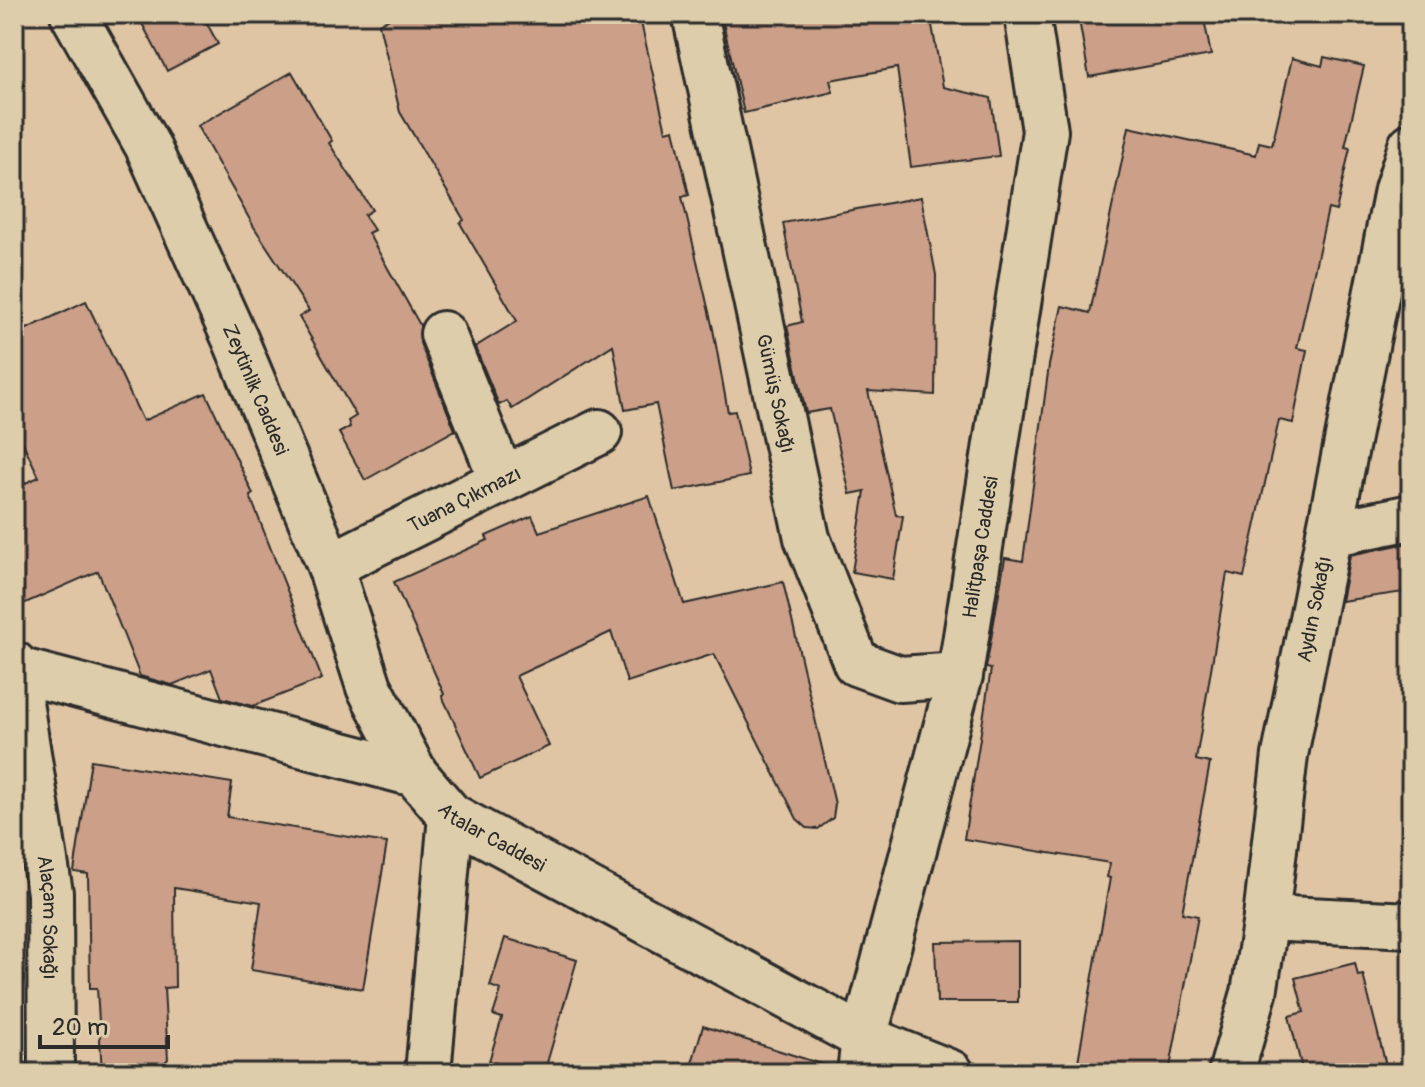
<svg xmlns="http://www.w3.org/2000/svg" width="1425" height="1087" viewBox="0 0 1425 1087" font-family="Pangolin,sans-serif">
	<style>
		.building { fill: #cb9f88; stroke: #2b2b2b; stroke-width: 2 }
		.lines { fill: none; stroke-linecap: round; stroke-linejoin: round }
		.minor-casing { stroke: #2b2b2b; stroke-width: 50 }
		.minor { stroke: #decdaa; stroke-width: 44 }
		.labels { text-anchor: middle; dominant-baseline: central; stroke-width: 8; stroke-linejoin: round; paint-order: stroke }
		.street-label { font-size: 20px; fill: #2b2b2b; stroke: #decdaa }
	</style>
	<rect width="100%" height="100%" fill="#e0c5a4"/>
	<filter id="ink" filterUnits="userSpaceOnUse"><feTurbulence type="fractalNoise" baseFrequency=".0125" numOctaves="2"/><feDisplacementMap in="SourceGraphic" scale="16" xChannelSelector="R" yChannelSelector="G"/><feConvolveMatrix kernelMatrix="1 2 1 2 8 2 1 2 1" color-interpolation-filters="sRGB"/></filter>
	<g filter="url(#ink)">
		<g class="building">
			<path d="M137,14H202L218,44L167,71Z"/>
			<path d="M396,14H639L666,131L674,129L689,195L682,197L713,329L728,412L735,411L749,476L674,491L656,404L625,410L613,345L512,409L507,401L499,405L475,347L517,321L460,223L464,220L400,112L379,24Z"/>
			<path d="M721,14H930L943,87L991,98L999,156L911,167L897,68L830,80L833,92L744,113Z"/>
			<path d="M1078,14H1203L1211,55L1089,77Z"/>
			<path d="M1324,57L1364,66L1345,147L1350,148L1336,211L1328,209L1297,348L1307,350L1293,423L1279,420L1244,577L1227,573L1196,760L1210,763L1182,913L1198,916L1169,1073H1076L1110,878L1107,877L1110,863L964,839L991,669L986,668L1005,558L1023,561L1049,365L1062,306L1090,313L1129,127L1256,155L1259,142L1272,145L1292,58L1322,66Z"/>
			<path d="M292,72L332,141L329,143L372,210L364,215L374,230L368,233L420,325V343L455,430L365,480L339,433L350,427L348,421L356,416L299,317L309,311L254,227L197,126Z"/>
			<path d="M921,197L936,275L935,395L868,391L896,515L903,516L893,579L852,572L865,491L850,494L830,409L806,413L787,326L802,322L783,223Z"/>
			<path d="M86,301L143,421L206,393L253,494L250,496L322,679L253,706L222,698L211,669L172,685L140,676L98,571L14,608V488L39,477L14,424V335Z"/>
			<path d="M649,496L684,604L783,582L835,804L833,818L818,829L807,828L797,819L714,654L627,682L611,632L516,676L549,746L480,778L442,696L444,694L394,582L488,540L486,536L532,516L539,532Z"/>
			<path d="M1408,543L1411,591L1341,601L1350,555Z"/>
			<path d="M91,760L232,783L227,817L387,843L363,989L251,970L261,902L174,888L175,987L164,988L168,1059L156,1073H102L97,988H90L88,874L74,872Z"/>
			<path d="M505,938L577,960L544,1073H529L489,1061L502,1018L493,1015L501,990L490,986Z"/>
			<path d="M1018,941V1002H937L935,942Z"/>
			<path d="M1355,963L1358,976L1363,975L1388,1073H1303L1289,1016L1304,1012L1295,978Z"/>
			<path d="M703,1026L827,1066L825,1073H689Z"/>
		</g>
		<g class="lines">
			<defs>
				<g id="minor">
					<path id="s1" d="M73,14L147,145L235,339L330,566L369,687L415,774"/>
					<path id="s2" d="M695,14L807,538L856,663L900,679L960,675"/>
					<path d="M443,334L502,480"/>
					<path d="M1329,534L1411,517"/>
					<path id="s3" d="M330,566L599,432"/>
					<path id="s4" d="M14,664L50,893L51,1073"/>
					<path id="s5" d="M14,669L415,774L451,816L864,1038L951,1073"/>
					<path d="M1266,918L1411,925"/>
					<path d="M428,1073L451,816"/>
					<path id="s6" d="M860,1073L864,1038L960,675L1045,131L1027,14"/>
					<path id="s7" d="M1231,1073L1254,993L1266,918L1285,755L1397,190L1411,146"/>
				</g>
			</defs>
			<use href="#minor" class="minor-casing"/>
			<use href="#minor" class="minor"/>
		</g>
	</g>
	<g class="labels">
		<g class="street-label">
			<text stroke="none"><textPath href="#s1" startOffset="418">Zeytinlik Caddesi</textPath></text>
			<text stroke="none"><textPath href="#s2" startOffset="388">Gümüş Sokağı</textPath></text>
			<text stroke="none"><textPath href="#s3" startOffset="150">Tuana Çıkmazı</textPath></text>
			<text stroke="none"><textPath href="#s6" startOffset="540">Halitpaşa Caddesi</textPath></text>
			<text stroke="none"><textPath href="#s7" startOffset="472">Aydın Sokağı</textPath></text>
			<text stroke="none"><textPath href="#s5" startOffset="516">Atalar Caddesi</textPath></text>
			<text stroke="none"><textPath href="#s4" startOffset="256">Alaçam Sokağı</textPath></text>
		</g>
	</g>
	<rect width="1425" height="1087" fill="none" stroke="#decdaa" stroke-width="48"/>
	<rect x="24" y="24" width="1377" height="1039" fill="none" stroke="#2b2b2b" stroke-width="3" filter="url(#ink)"/>
	<path d="M40 1035v12h128v-12" fill="none" stroke="#2b2b2b" stroke-width="4"/>
	<text x="52" y="1035" font-size="24" fill="#2b2b2b" stroke="#decdaa" stroke-width="6" paint-order="stroke">20 m</text>
</svg>
